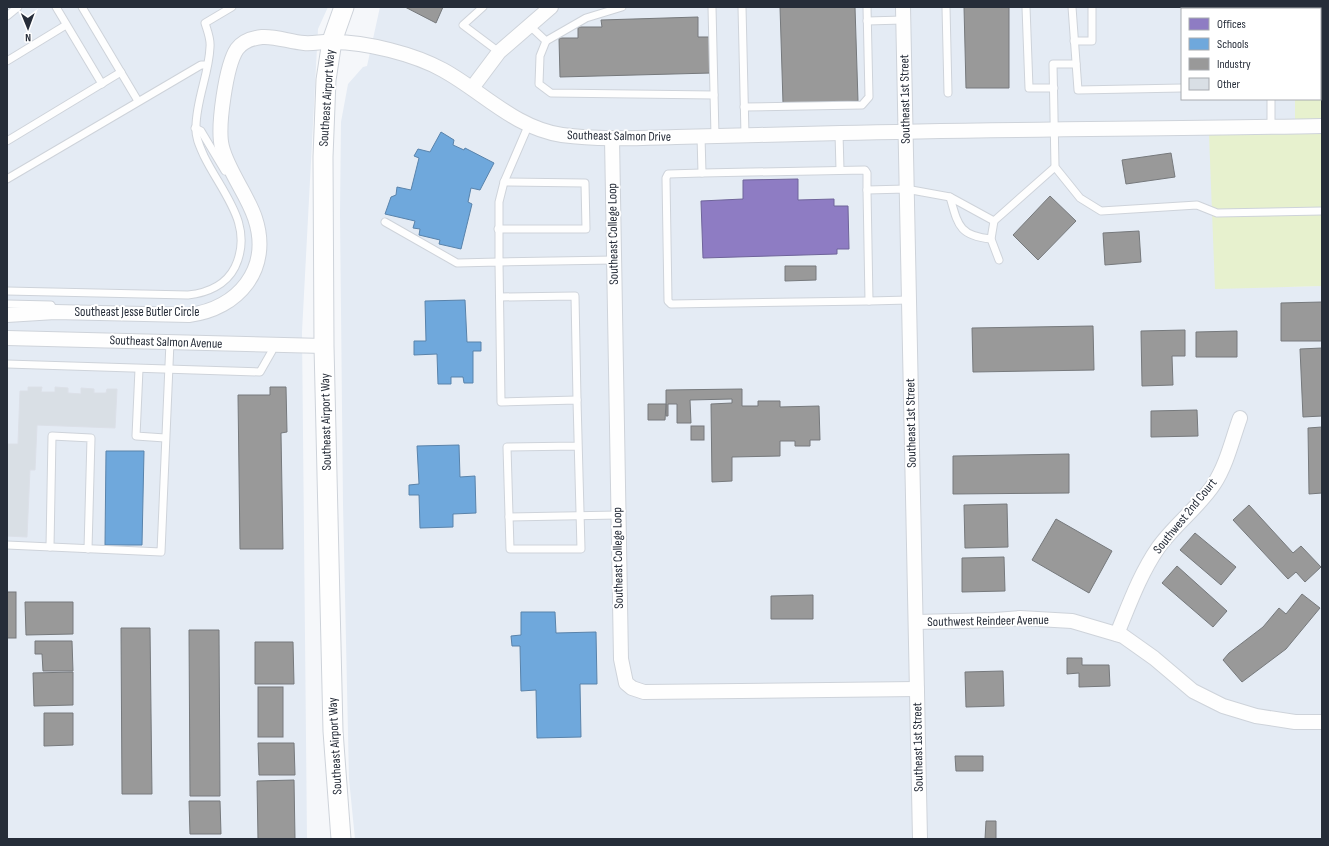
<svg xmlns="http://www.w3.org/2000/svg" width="1329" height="846" viewBox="0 0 1329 846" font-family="'Sofia Sans Condensed',sans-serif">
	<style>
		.built { fill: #e4ebf4 }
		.green { fill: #e7f1ce }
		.offices { fill: #8e7cc3; stroke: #6f649a }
		.schools { fill: #6fa8dc; stroke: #5983ab }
		.industry { fill: #999; stroke: #76797c }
		.building { fill: #d9dfe5; stroke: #dce0e8 }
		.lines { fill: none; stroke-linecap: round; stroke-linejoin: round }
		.lane-casing { stroke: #ced3da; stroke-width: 9 }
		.street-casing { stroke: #ced3da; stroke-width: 16 }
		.secondary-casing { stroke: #ced3da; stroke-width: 21 }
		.lane { stroke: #fefefe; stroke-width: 7 }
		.street { stroke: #fefefe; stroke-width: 14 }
		.secondary { stroke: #fefefe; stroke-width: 19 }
		.labels { text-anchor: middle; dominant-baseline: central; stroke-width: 4; stroke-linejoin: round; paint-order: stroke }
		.street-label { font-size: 13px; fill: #262d39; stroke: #fff }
	</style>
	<rect width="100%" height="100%" fill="#f5f7fa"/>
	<g class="built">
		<path d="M7,7H328L318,29L302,332L307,839H7Z"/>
		<path d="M380,7H1292V9H1182V99H1295L1296,134H1288L1215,288L1322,286V839H355L349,779L343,504L340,214L341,122L348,84L363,67L367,66Z"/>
	</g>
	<path class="green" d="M1295,99H1322V286L1215,289L1209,134H1295Z"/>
	<path class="offices" d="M798,179V200L834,199V206H848L849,249H837V254L703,258L701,201L743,199V180Z"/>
	<g class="schools">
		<path d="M441,132L454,140L453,145L464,150L465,148L494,163L480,190L471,188L468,202L472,204L461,249L439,244L440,240L419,235L420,229L413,228L415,221L385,214L391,197L396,195L397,187L411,190L419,158L414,156L418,149L430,152Z"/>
		<path d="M465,300L467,342H481V351H473V383H464L463,377H451V384H438L437,354L414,355V341H426L425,301Z"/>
		<path d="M459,445L460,477L475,476L476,513L453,514V527L420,528L419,495H409V485L419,484L417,446Z"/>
		<path d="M106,451H144L142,545H105Z"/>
		<path d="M521,612H555L556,633L596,632L597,684H580L581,737L537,738L536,690L521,691L520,646H512L511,636L521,635Z"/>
	</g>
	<g class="industry">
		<path d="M405,7H443L436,23Z"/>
		<path d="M780,7H855L858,101L783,103Z"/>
		<path d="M964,7H1009V88H966Z"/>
		<path d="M698,17V37H710L711,73L560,77L559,38H578V27H602L601,20Z"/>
		<path d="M1171,153L1175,177L1126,184L1122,160Z"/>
		<path d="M1050,196L1076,221L1038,260L1013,235Z"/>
		<path d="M1139,231L1141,262L1105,265L1103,233Z"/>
		<path d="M785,266H816V280L785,281Z"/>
		<path d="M1322,302V341H1281V303Z"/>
		<path d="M1093,326L1094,370L973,372L972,328Z"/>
		<path d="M1185,330V356H1172L1173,385L1142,386L1141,331Z"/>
		<path d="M1237,331V357H1196V332Z"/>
		<path d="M1322,348V416L1303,417L1300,349Z"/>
		<path d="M270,387H286L287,432L281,433L283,549H240L238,395H270Z"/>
		<path d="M742,389V406H758V401H780V407L819,406L820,440H810V446H795V441H780V456L732,457V481L712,482L711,404L732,403V399L690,400L691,423H677V404H668V416H666V390Z"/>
		<path d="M648,404H666L665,420H648Z"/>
		<path d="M1197,410L1198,436L1151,437V411Z"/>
		<rect x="691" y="426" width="13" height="14"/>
		<path d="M1322,427V493L1309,494L1308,428Z"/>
		<path d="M1069,454V493L953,494V456Z"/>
		<path d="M1007,504L1008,547L965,548L964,505Z"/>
		<path d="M1249,505L1293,553L1301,546L1321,567L1305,582L1296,572L1288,579L1233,520Z"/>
		<path d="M1056,519L1112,551L1089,593L1032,560Z"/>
		<path d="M1195,533L1236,567L1221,585L1180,550Z"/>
		<path d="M1004,557L1005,591L962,592V558Z"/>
		<path d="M1177,566L1227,611L1213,627L1162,583Z"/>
		<rect x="7" y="592" width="9" height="46"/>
		<path d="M1302,594L1320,608L1286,649L1242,682L1223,660L1229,653L1263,627L1279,608L1286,614Z"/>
		<path d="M813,595V619H771V596Z"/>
		<path d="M25,602H73V634L26,635Z"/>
		<path d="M121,628H150L152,794H122Z"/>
		<path d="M189,630H219L220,796H190Z"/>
		<path d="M35,641H72L73,671H43L42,654H35Z"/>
		<path d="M255,642H293L294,684H255Z"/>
		<path d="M1067,658H1082V665H1109L1110,686L1079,687V673L1067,674Z"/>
		<path d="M1003,671L1004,706L966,707L965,672Z"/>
		<path d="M73,672V705L34,706L33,673Z"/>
		<rect x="258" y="687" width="25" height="50"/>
		<path d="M44,713H73V745L44,746Z"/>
		<path d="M258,743H294L295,775H259Z"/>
		<path d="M955,756H983V771H956Z"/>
		<path d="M294,780L295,839H258L257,781Z"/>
		<path d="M189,801H220L221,834H190Z"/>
		<path d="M986,821H996V839H985Z"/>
	</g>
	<path class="building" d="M28,387H42L41,392H55V387L68,388V393L81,394V388L94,389V393H106L107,389H117L115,428L37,425L35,470H30L27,537L7,536V444H18L20,391H28Z"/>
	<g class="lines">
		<defs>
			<g id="lane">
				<path d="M56,7L102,84"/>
				<path d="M82,7L138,101"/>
				<path d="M483,7L463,25L499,52"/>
				<path d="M712,7L715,136"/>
				<path d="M742,7L745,135"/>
				<path d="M946,7L948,93"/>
				<path d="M1026,7L1029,88H1054"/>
				<path d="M1072,7L1078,90L1182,88"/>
				<path d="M1236,7V9"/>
				<path d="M1313,7V9"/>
				<path d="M1271,9V7"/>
				<path d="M7,16L18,7"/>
				<path d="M867,21L903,20"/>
				<path d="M530,26L546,41L540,56L539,84L551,93L714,95"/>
				<path d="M546,41L586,18L622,7"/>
				<path d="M1074,41H1092V7"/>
				<path d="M7,61L66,25"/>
				<path d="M1076,64H1053L1055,167L1080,198L1101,211L1197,205L1217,213L1322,211"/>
				<path d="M1320,77H1322"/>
				<path d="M744,107L862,105L869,97L867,7"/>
				<path d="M529,124L504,182L499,202V262L614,260"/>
				<path d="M1271,127V99"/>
				<path d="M195,128L201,131L225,171"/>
				<path d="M839,133L840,170"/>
				<path d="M701,136L702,173L865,170L867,173V190L906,189L950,197L994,221L1055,167"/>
				<path d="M7,141L121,72"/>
				<path d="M702,173L668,174L666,178L668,301L671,304L869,301"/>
				<path d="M7,179L201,65H207"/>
				<path d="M867,190L869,301L909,300"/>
				<path d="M950,197C958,225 959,236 991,239"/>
				<path d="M994,221L991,239L999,260"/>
				<path d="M385,222L457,263L499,262L501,402L577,400L581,549H510L507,447L578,446"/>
				<path d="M498,229H586L585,183L504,182"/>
				<path d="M7,291L188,295C207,293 226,285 235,267C255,225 222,193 204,156C200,147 195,137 196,127C196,100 209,74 210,47C211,39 207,30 205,23L232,7"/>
				<path d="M500,297L575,296L577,400"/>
				<path d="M7,304L51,305L55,312"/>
				<path d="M7,364L260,372L272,351L273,345"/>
				<path d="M139,369L136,436L165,438"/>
				<path d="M509,517L618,515"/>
				<path d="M7,545L161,552L170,342"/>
				<path d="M50,547L52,436L91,438L88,549"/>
			</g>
			<g id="street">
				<path d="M903,7L920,839"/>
				<path d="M472,88L499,52L551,7"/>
				<path d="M612,138L621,659L626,683L632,688L644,692L917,689"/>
				<path d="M7,315L55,312L189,315C238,309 272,269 255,218C247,194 228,171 222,147C217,128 226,65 237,49C243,41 252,38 262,37C276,36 290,42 304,43C314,44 323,41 333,42C366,42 414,54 443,70C483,92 515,128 562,135C600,140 638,138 676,137C731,136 786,134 841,133C1002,129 1162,129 1322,126"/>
				<path d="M7,338L324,346"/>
				<path d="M916,622L995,620L1020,618L1072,621L1123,636L1154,658L1193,691L1223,706L1256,716L1295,722H1322"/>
				<path d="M1117,634C1129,605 1140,574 1158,548C1174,525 1199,507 1214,484C1227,464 1232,440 1240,418"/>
			</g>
			<path id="secondary" d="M341,839L333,731L324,346L323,157L326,80L332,41L344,7"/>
		</defs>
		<use href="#lane" class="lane-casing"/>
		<use href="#street" class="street-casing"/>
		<use href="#secondary" class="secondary-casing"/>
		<use href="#lane" class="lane"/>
		<use href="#street" class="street"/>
		<use href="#secondary" class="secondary"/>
	</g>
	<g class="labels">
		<g class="street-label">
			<text transform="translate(327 98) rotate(-86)">Southeast Airport Way</text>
			<text transform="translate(905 99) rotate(-91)">Southeast 1st Street</text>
			<text transform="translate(619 136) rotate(1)">Southeast Salmon Drive</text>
			<text transform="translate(613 234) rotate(-91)">Southeast College Loop</text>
			<text x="137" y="312">Southeast Jesse Butler Circle</text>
			<text transform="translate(166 342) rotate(2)">Southeast Salmon Avenue</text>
			<text transform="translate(326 422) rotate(-91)">Southeast Airport Way</text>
			<text transform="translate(911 423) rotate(-91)">Southeast 1st Street</text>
			<text transform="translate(1185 516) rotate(-51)">Southwest 2nd Court</text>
			<text transform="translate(618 558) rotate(-91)">Southeast College Loop</text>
			<text transform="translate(988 621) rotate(-1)">Southwest Reindeer Avenue</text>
			<text transform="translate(335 746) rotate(-93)">Southeast Airport Way</text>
			<text transform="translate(918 747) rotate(-91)">Southeast 1st Street</text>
		</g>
	</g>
	<rect width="1329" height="846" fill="none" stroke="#262d39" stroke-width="16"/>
	<rect x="1181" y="8" width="140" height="92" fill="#ffffff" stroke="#a8abb0"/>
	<rect x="1189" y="18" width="20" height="12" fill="#8e7cc3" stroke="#a8abb0"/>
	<text x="1217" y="28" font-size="12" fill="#262d39">Offices</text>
	<rect x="1189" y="38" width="20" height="12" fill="#6fa8dc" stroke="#a8abb0"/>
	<text x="1217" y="48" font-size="12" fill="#262d39">Schools</text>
	<rect x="1189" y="58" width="20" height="12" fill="#999999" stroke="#a8abb0"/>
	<text x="1217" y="68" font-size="12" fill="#262d39">Industry</text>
	<rect x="1189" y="78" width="20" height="12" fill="#d9dfe5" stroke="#a8abb0"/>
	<text x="1217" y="88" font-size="12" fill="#262d39">Other</text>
	<g transform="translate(28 28) rotate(179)" stroke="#ffffff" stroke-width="3" paint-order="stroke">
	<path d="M0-3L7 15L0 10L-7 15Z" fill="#262d39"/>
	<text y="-6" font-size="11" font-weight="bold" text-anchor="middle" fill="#262d39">N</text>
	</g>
</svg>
